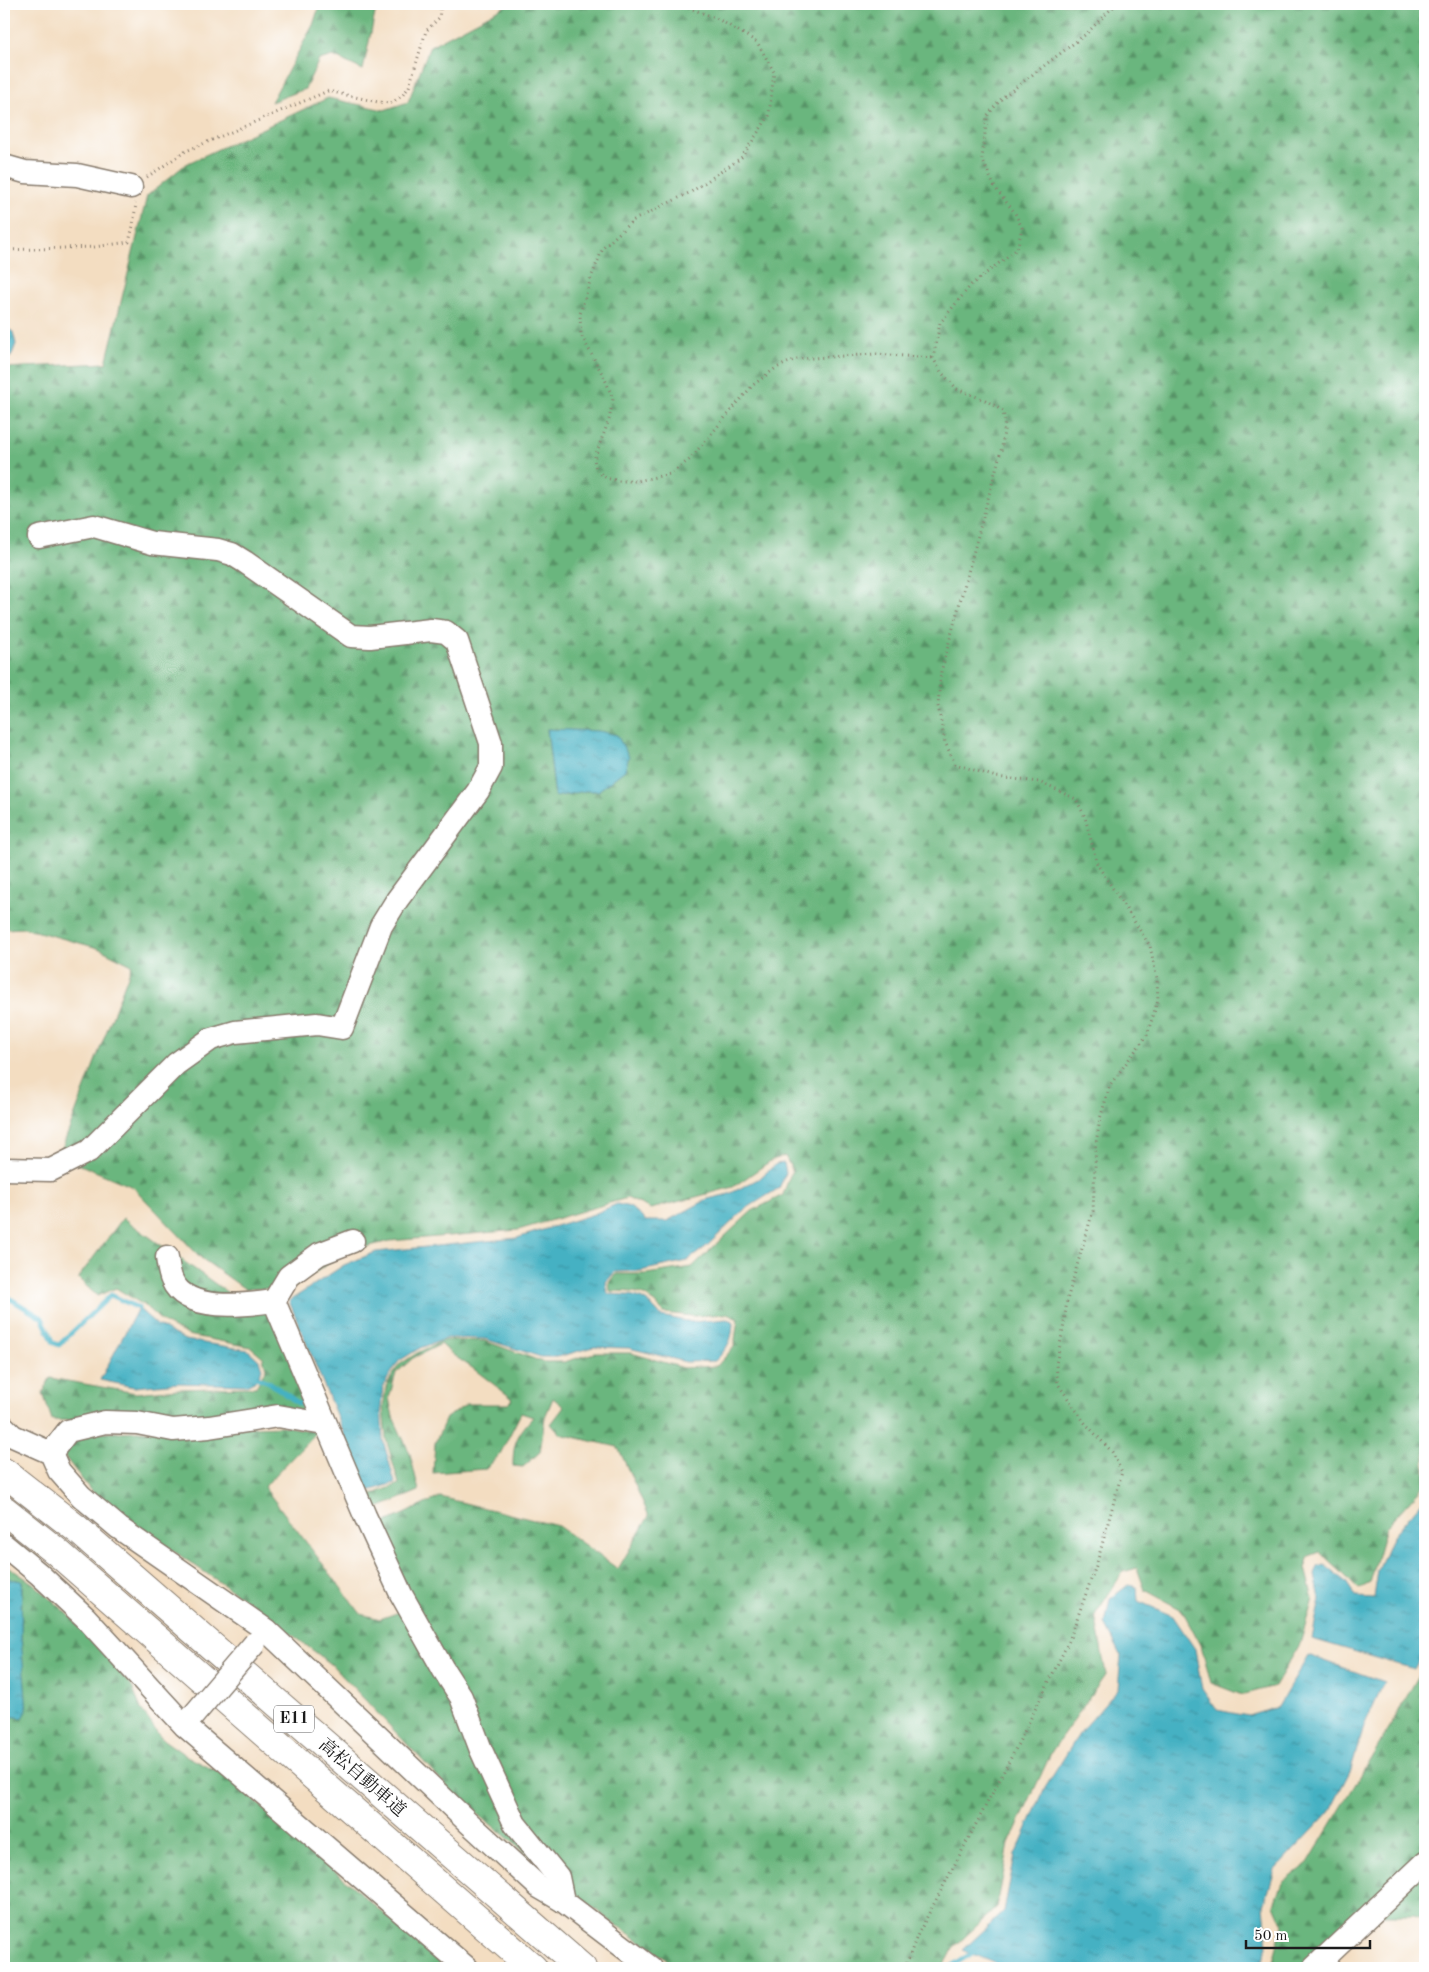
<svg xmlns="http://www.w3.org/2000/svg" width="1429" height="1972" viewBox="0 0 1429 1972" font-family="'Old Standard TT','Noto Serif JP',serif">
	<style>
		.forest { fill: url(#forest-firs); stroke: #44694d; fill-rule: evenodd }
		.water { fill: url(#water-ripples); stroke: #306670 }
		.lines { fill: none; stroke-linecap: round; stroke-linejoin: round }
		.stream { stroke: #45b1c3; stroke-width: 5 }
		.minor-casing { stroke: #887c6e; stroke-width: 25 }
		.highway-casing { stroke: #887c6e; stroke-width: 30 }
		.path { stroke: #887c6e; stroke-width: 3; stroke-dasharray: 1 4; stroke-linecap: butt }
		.minor { stroke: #fff; stroke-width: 22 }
		.highway { stroke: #fff; stroke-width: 28 }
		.minor-bridge-casing { stroke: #887c6e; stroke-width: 25; stroke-linecap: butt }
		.minor-bridge { stroke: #fff; stroke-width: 22 }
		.labels { text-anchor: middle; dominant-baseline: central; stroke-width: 4.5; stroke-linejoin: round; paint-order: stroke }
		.shield { fill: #fff; stroke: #606060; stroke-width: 1 }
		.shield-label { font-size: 16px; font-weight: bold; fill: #1c1c1c }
		.street-label { font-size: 18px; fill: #1c1c1c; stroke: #fff }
	</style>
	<defs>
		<pattern id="forest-firs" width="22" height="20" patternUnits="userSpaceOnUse" patternTransform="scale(1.25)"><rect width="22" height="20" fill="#6bb67e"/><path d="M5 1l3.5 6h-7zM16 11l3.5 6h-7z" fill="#579366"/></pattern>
		<pattern id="water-ripples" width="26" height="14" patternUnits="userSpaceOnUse" patternTransform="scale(1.25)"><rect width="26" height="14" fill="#45b1c3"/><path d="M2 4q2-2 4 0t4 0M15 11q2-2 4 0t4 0" fill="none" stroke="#398f9e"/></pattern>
	</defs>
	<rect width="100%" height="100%" fill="#fff"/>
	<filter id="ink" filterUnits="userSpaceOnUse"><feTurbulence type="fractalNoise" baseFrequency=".02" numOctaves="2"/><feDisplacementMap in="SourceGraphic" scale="10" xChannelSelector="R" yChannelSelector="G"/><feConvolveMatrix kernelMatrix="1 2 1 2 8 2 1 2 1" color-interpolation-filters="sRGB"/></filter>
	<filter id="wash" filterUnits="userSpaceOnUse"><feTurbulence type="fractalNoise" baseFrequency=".0096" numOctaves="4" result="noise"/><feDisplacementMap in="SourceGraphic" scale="20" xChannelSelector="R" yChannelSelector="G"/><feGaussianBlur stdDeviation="1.12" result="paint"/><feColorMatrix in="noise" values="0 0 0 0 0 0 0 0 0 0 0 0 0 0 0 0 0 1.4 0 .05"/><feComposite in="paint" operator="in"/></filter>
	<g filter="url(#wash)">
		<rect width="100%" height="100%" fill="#f3ddc1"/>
		<g class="forest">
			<path d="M320,4H377L363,70L333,56L319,60L305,89L271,102L313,25Z"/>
			<path d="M509,4H1425V1484L1386,1527L1370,1583L1359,1589L1320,1552L1309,1556L1305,1568L1313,1599L1300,1644L1275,1686L1242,1695L1211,1683L1201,1645L1182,1610L1145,1590L1137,1568L1123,1572L1095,1615L1106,1674L1052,1751L1009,1844L997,1907L953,1948L942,1968H679L605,1917L457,1797L331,1664L249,1602L154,1538L91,1491L62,1453L72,1437L84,1434L137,1431L283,1426L317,1432L264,1487L361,1614L380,1619L416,1606L378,1526L440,1497L558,1526L618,1569L649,1516L618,1447L560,1434L551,1424L564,1407L553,1398L545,1417L540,1452L523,1467L513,1466C513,1442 517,1435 533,1417L521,1413L500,1454L486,1469L433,1473L435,1443L446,1418L467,1404H508L513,1399L471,1367L453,1355L441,1344L413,1358L396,1373L389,1398L393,1417L410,1454L419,1491L373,1510L366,1497L399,1484L386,1439L383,1407L387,1384L399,1365L417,1353L440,1342L447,1340L485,1341L543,1362H564L595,1353H631L684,1368L717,1366L734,1347L738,1319L727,1314L693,1316L664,1313C644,1290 639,1292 610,1291L609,1282L616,1274H646L692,1267L752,1211L783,1195L792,1170L785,1156L772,1160L733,1187L651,1209L627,1198L518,1230L390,1241L345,1252L293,1288L245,1289L201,1258L133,1187L59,1156L132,965L98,948L24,928L4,929V368L106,363L147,196L186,164L328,98L384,110L408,102L430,46ZM547,729L568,731L625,770L598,791H585L555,797Z"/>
			<path d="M123,1218L245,1305L270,1308L313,1416L178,1423L52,1420L43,1393L50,1378L136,1393L179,1389L256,1387L266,1369L263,1357L251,1347L188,1335L164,1323L145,1306L116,1288L97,1296L78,1278Z"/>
			<path d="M4,1564L34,1584L68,1614L132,1687L141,1709L161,1738L185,1755L229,1778L446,1968H4V1711L9,1716L21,1637L22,1581L4,1578Z"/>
			<path d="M1425,1664V1919L1414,1915H1353L1302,1968H1271L1283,1925L1274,1904L1282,1883L1308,1863L1391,1725Z"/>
		</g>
		<g class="water">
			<path d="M4,326L13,332L16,344L11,357H4Z"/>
			<path d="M547,729L599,731L617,735L629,757L625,770L598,791H585L555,797Z"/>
			<path d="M784,1163L786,1173L779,1188L744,1210L707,1246L687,1261L640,1271L615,1272L606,1282L608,1294C636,1296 642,1293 661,1316L692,1322L727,1319L733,1321C733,1339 728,1348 715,1361L686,1362L629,1348L594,1347L557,1357H541L485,1339L448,1338L420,1348L399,1361L383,1386L381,1405L383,1440L395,1483L365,1492L342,1443L344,1434L289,1301L344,1265L376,1252L517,1238L594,1214L617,1204L630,1207L646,1221H667L708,1199L729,1194L760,1178L776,1164Z"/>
			<path d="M138,1308L157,1325L185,1340L248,1350L259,1360L262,1369L256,1380L246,1385L178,1383L134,1387L100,1380Z"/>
			<path d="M1425,1498V1649L1414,1669L1312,1639L1320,1599L1315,1575L1318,1567L1325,1565L1346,1582L1356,1597L1374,1598L1378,1570L1393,1535Z"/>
			<path d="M4,1578L22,1581L21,1637L27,1711L23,1718L9,1716L4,1711Z"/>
			<path d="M1128,1585L1137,1587L1138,1601L1173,1616L1195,1649L1202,1689L1217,1710L1248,1716L1278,1707L1308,1655L1384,1682L1364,1726L1351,1769L1328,1814L1275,1870L1264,1906L1268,1946L1259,1968H1007L963,1950L1004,1911L1015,1855L1045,1788L1079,1734L1118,1689L1121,1655L1105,1624L1110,1599Z"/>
		</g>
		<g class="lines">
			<g class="stream">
				<path d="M4,1295L42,1318L54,1343L59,1345L111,1295L138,1308"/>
				<path d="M252,1376L269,1382L298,1403L309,1406L312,1405"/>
				<path d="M951,1968L953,1965L977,1950"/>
			</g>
		</g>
	</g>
	<g filter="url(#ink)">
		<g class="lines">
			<defs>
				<g id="minor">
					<path d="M4,166L25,172L77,175L131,187"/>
					<path d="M4,1169L51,1170L89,1151L176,1064L211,1039L235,1032L317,1024L342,1028L381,926L397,900L478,791L491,767V743L457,641L446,632L431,630L370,637L351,636L245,562L232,554L218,550L152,543L94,526L39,537"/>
					<path d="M167,1257C168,1265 169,1274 172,1280C186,1313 246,1305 274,1301"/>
					<path d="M274,1301L365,1516L401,1594L443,1669L461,1697L481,1750L515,1824L558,1877L563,1901"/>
					<path d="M274,1301L289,1276L319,1254L353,1241"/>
					<path d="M4,1427L13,1436L51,1453L59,1471L81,1496L119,1528L266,1630L469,1823L539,1887L563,1901L651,1968"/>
					<path d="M51,1453L68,1431L105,1422L137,1423L173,1430L209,1427L278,1416L324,1424"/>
					<path d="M4,1545L39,1574L85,1617L185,1726L467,1968"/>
					<path d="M1314,1968L1425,1863"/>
				</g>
				<g id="highway">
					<path d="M4,1472L77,1529L582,1968"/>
					<path d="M4,1510L57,1552L533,1968"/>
				</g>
			</defs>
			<use href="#minor" class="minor-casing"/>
			<use href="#highway" class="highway-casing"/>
			<g class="path">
				<path d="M679,4L718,19L757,42L774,72L769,116L741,158L691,192L632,221L603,248L591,278L580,314L581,335L605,379L613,399L609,420L594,459L596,470L606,478L619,481H637L670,474L689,460L752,386L776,368L796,359L876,354L933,358"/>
				<path d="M147,177L186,151L328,91L378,102L391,103L402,96L409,87L426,31L439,18L441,4"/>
				<path d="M4,250L94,247L129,242L133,226L136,203"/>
				<path d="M905,1968L917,1936L1013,1754L1069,1641L1097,1563L1122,1472L1112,1452L1085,1423L1058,1384L1056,1364L1063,1330L1067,1300L1093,1211L1096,1143L1100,1119L1110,1085L1147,1035L1158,1000L1157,979L1150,946L1097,864L1085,817L1076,799L1039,782L996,777L955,764L945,742L938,706L941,672L1002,447L1005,422L1003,411L985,400L957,389L941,372L933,358L940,323L971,285L1017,249L1022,228L1015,213L995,188L982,159L987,116L1003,97L1086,34L1113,7L1114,4"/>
			</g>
			<use href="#minor" class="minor"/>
			<use href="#highway" class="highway"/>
			<defs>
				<path id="minor-bridge" d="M192,1717L255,1643"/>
			</defs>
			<use href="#minor-bridge" class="minor-bridge-casing"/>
			<use href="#minor-bridge" class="minor-bridge"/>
		</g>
	</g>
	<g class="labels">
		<rect class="shield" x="274" y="1705.5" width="40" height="27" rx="4"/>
		<g class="shield-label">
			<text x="294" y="1719">E11</text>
		</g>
		<g class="street-label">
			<text transform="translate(362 1778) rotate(41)">高松自動車道</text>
		</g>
	</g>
	<rect width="1429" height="1972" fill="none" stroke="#fff" stroke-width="20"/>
	<path d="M1246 1940v8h124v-8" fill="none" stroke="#1c1c1c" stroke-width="2.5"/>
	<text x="1254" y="1940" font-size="15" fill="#1c1c1c" stroke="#ffffff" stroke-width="4" paint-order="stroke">50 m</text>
</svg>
